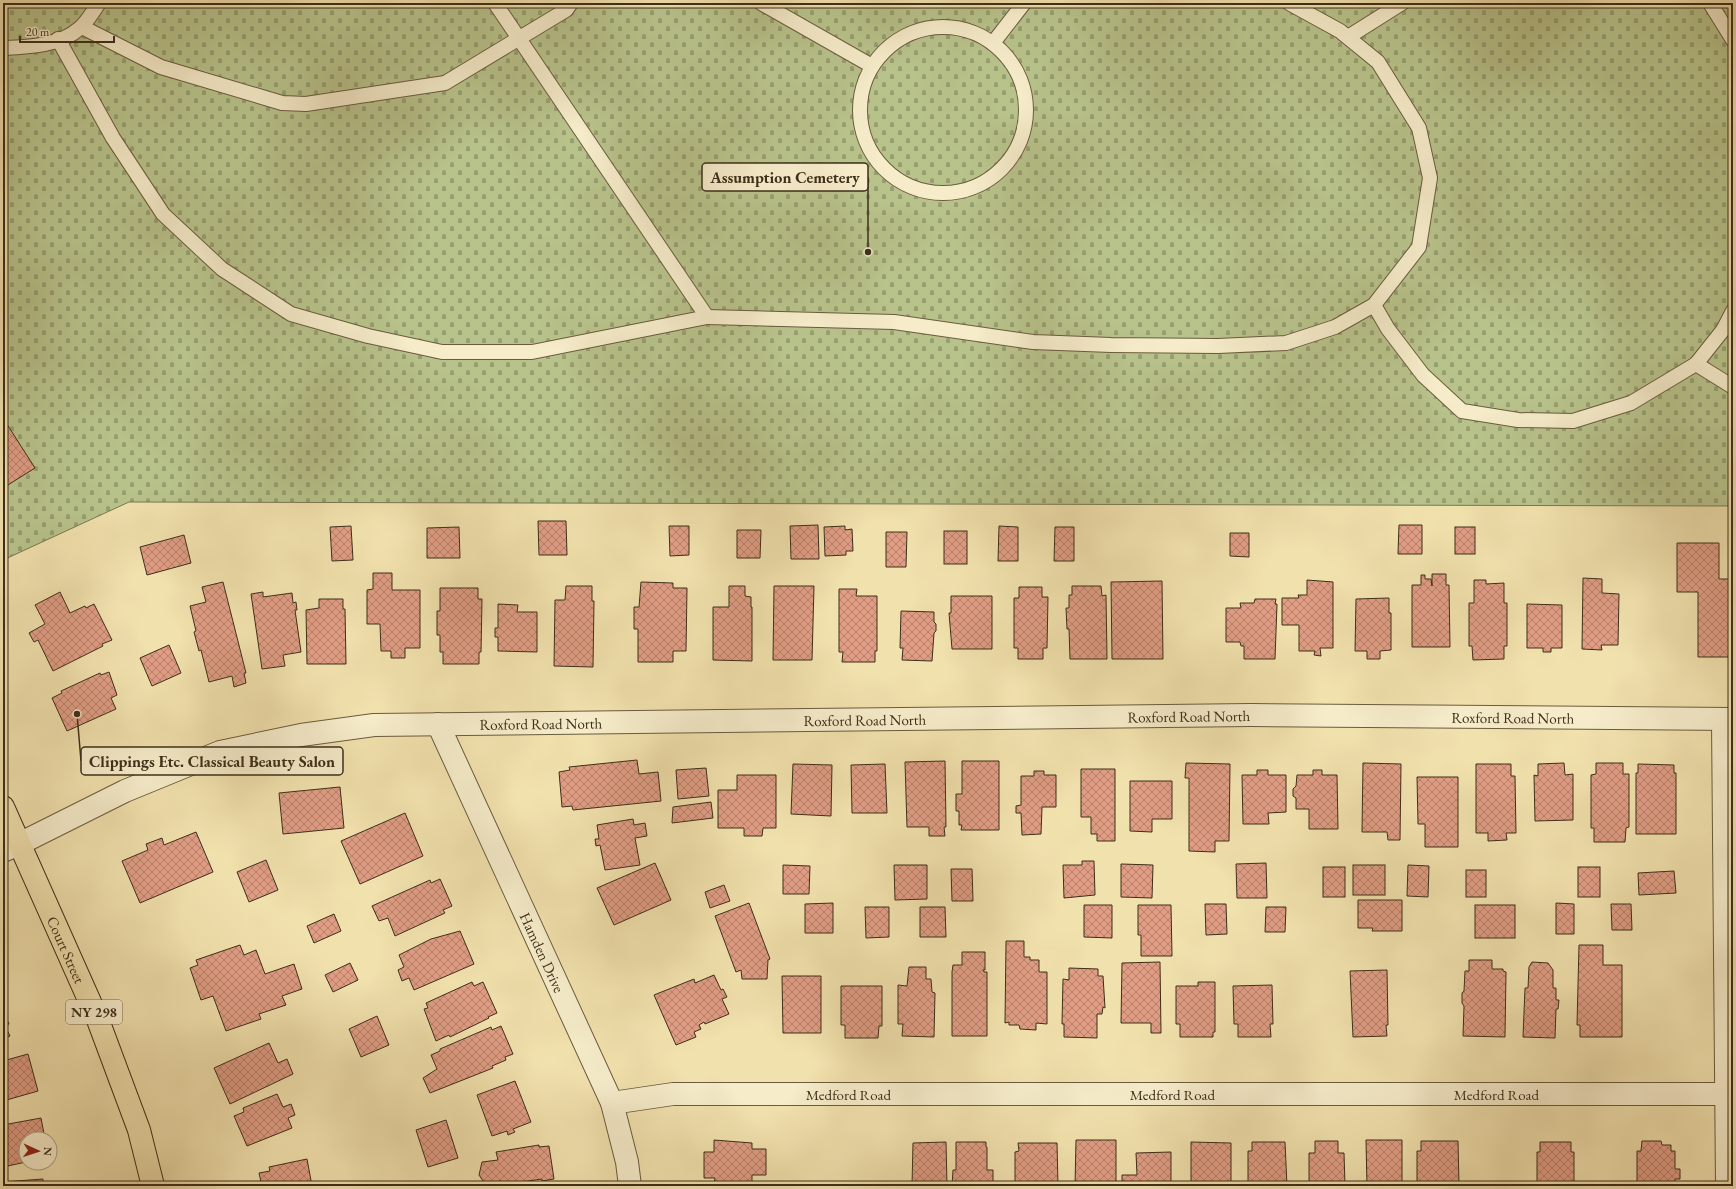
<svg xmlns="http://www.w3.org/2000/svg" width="1736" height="1189" viewBox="0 0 1736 1189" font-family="'EB Garamond',serif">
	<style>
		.cemetery { fill: url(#cemetery-stones); stroke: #7a7852 }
		.building { fill: url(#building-cross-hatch); stroke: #3d2e19 }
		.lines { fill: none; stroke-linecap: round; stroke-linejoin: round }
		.lane-casing { stroke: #6a5b3e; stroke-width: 16 }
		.street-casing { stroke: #6a5b3e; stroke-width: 24 }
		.primary-casing { stroke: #3d2e19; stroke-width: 24 }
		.lane { stroke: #f6ecca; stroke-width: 14 }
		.street { stroke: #f6ecca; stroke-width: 22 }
		.primary { stroke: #f1e1ad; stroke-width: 22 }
		.labels { text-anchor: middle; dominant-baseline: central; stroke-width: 4; stroke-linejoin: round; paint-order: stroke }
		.shield { fill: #f6ecca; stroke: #74674e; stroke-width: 1 }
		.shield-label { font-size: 14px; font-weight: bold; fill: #3d2e19 }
		.street-label { font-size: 15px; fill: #3d2e19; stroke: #f6ecca }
		.leader { fill: none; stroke: #3d2e19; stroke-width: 1.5 }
		.callout-dot { fill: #3d2e19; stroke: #f6ecca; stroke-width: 1.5 }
		.callout { fill: #f6ecca; stroke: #3d2e19; stroke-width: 1.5 }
		.callout-label { font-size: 16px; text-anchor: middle; font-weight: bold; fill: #3d2e19 }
	</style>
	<defs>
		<pattern id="cemetery-stones" width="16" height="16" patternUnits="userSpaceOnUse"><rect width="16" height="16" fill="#b8c38b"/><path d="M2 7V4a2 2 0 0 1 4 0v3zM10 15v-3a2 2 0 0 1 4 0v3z" fill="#979f71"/></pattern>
		<pattern id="building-cross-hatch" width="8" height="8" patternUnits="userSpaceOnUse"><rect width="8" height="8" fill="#e09d84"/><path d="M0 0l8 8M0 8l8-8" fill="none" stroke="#b7806b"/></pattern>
	</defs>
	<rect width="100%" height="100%" fill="#f1e1ad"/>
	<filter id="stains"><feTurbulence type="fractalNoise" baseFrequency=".005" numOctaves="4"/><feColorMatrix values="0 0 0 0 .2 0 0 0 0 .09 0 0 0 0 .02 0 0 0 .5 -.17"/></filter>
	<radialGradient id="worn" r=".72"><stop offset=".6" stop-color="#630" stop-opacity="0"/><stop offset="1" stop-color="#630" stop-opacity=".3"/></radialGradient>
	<path class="cemetery" d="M3,3H1733V506L129,502L3,560Z"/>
	<g class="building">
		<path d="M3,418L35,468L3,488Z"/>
		<path d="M538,521H566L567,555H539Z"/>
		<path d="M818,525L819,559H791L790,526Z"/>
		<path d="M1399,525H1422V554H1398Z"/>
		<path d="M351,526L353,560L332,561L330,527Z"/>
		<path d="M669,526H689V555L670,556Z"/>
		<path d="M845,526V530L852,529L853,551H846V555L825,556L824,527Z"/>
		<path d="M999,526L1018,527V561H998Z"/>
		<path d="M459,527L460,558H427V528Z"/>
		<path d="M1055,527H1074V561H1054Z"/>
		<rect x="1455" y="527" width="20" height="27"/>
		<path d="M737,530H761L760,558H737Z"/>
		<rect x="944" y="531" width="23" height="33"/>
		<path d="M886,532H907L906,567H886Z"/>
		<path d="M1230,533H1249V557L1230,556Z"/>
		<path d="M184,535L191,563L147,575L140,547Z"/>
		<path d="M1677,543H1719V579H1733V657H1698V592H1677Z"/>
		<path d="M373,573H392V590H420V648H405V658H391V651H381L380,624H367V590L373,589Z"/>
		<path d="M1432,574H1446V585H1449L1450,647H1412V585H1421V575H1425V579H1431L1432,586Z"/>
		<path d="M1583,578L1602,579V593L1619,594L1618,645H1601L1602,650L1582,649Z"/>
		<path d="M1307,580L1333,582V648H1320L1321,656L1314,655L1315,651H1299V625H1282V598H1299L1298,595H1307Z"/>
		<path d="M1474,580H1486V584L1504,583V603H1507V646H1504V659L1473,660L1472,646H1469V603H1474Z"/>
		<path d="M1162,581L1163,659H1112L1111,582Z"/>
		<path d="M223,582L246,673H244L246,683L234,687L232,676L209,682L201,650L199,651L194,632L196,631L190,606L206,602L202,587Z"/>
		<path d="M641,582L673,583V588H687L686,651H673V662H638V629H634V607H639Z"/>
		<path d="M566,586H592V601H594L593,667L554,666L555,600H565Z"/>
		<path d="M729,586H745V596L751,597V607H752V661L713,660V607H729Z"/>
		<path d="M774,586H814L812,660H773Z"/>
		<path d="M1072,586H1101L1102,596L1106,595L1107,659H1070L1069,629H1067L1066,608H1069V595H1072Z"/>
		<path d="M1019,587H1042V597H1048L1047,648H1043V659H1018V648H1014V598H1019Z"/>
		<path d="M440,588H478V599H482L481,652H479V664H443V652H440V635H437V611H440Z"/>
		<path d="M839,589H857L856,596H877V651H875V662H842L843,652H839Z"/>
		<path d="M60,592L70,613L85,606L86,608L94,604L112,640L102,644L103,646L53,671L38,640L34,642L29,633L45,624L35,605Z"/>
		<path d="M263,592V597L292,593L293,603L296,602L297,610H295L301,652L283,655L285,666L262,669L251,594Z"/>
		<path d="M951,596H992V649H952L949,613H951Z"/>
		<path d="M1389,598V613H1391V650L1380,651V659H1367V651H1355L1356,599Z"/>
		<path d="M319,599H343V609H345L346,664H307L306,610L319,608Z"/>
		<path d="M1255,599H1276L1275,604H1277L1275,659H1244V646H1241L1240,642H1226V608H1241L1240,603H1254Z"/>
		<path d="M498,604L518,605L517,612H537V652L498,651V637H495V628H498Z"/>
		<path d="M1527,604L1562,605V648H1551V652H1543V648H1527Z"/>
		<path d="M901,611L934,612V622L936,624V631L934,633L932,661L902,660L903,648H900Z"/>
		<path d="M169,645L181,673L152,686L140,658Z"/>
		<path d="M109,672L117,695L111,698L116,709L67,731L52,698L62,693L61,691L100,673L101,675Z"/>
		<path d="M637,760L639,774L658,772L661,801L573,810L572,806L562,807L559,772L570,770L569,767Z"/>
		<path d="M945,761L946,827H944L945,836H929V827H907L905,762Z"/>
		<path d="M962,761H999V830H961L962,825H959V811H956V794H962Z"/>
		<path d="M1186,763L1230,764L1229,841H1215V852L1189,851V778H1185Z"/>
		<path d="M1363,763L1401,764L1400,840H1388L1387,832H1362Z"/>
		<path d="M1564,763L1565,775L1573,774V820L1535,821L1534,775L1538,776V764Z"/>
		<path d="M1596,763H1623V774H1629V827L1626,828L1625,842H1594V828H1591V775L1596,774Z"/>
		<path d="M793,764L832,765L831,816L791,814Z"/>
		<path d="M885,764L887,813H852L851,765Z"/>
		<path d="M1476,764H1511V776H1515L1516,833H1506L1507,840L1488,841V833H1476Z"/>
		<path d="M1638,764L1674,765V773H1676V834H1636V773H1638Z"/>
		<path d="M706,768L709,796L678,799L676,770Z"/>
		<path d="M1081,769H1115V841H1097V834H1091V817H1081Z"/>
		<path d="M1257,770H1268V775H1286V812L1268,813L1269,824H1243L1242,775H1257Z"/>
		<path d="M1313,770H1322V775H1337L1338,829H1309V809H1296V798L1293,796V789L1296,786L1297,775H1313Z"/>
		<path d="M1034,771H1044V775H1056V807H1042L1041,834L1022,835L1021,813H1016V806L1021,805V776H1034Z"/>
		<path d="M737,775H776V828H763L762,836H744V828H718V790H737Z"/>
		<path d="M1417,777H1458V847H1425V824H1418Z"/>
		<path d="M1130,781H1172V819H1152V832L1130,831Z"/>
		<path d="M340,787L344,828L283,834L279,793Z"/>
		<path d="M711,802L713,818L672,823L673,807Z"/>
		<path d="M405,813L423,856L360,884L341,841Z"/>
		<path d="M633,819L634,825L645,823L647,836L635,838L640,865L605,870L600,845L596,846L595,839H599L597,825Z"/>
		<path d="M196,832L213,872L140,903L122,861L148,850L146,844L162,838L164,845Z"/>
		<path d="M266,860L278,890L249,902L237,872Z"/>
		<path d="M1082,861H1094L1095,895L1064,898L1063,865H1082Z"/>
		<path d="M655,863L671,900L614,925L597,888Z"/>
		<path d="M1266,863L1267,898H1237L1236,864Z"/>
		<path d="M1121,864L1153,865L1152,898L1121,897Z"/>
		<path d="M783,865L810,866L809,894H783Z"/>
		<path d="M894,865H927V899L895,900Z"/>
		<rect x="1353" y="865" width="32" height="30"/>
		<path d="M1408,865L1429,866L1428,897L1407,896Z"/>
		<rect x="1323" y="867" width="22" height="30"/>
		<rect x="1578" y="867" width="22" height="30"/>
		<path d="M951,869H972L973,901H952Z"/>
		<rect x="1466" y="870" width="20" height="27"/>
		<path d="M1674,871L1676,893L1639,895L1638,873Z"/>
		<path d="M440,879L452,906L443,910L445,913L395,936L388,918L379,921L372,906L430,880L431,883Z"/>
		<path d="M724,885L730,901L710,908L705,892Z"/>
		<path d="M1358,900H1402V931H1372L1373,928H1358Z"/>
		<path d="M749,903L770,959L768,960L767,979H742L741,970L736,972L715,916Z"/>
		<path d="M833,903V933H805V904Z"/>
		<path d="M1556,903L1574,904V934H1556Z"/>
		<path d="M1205,904H1226L1227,934L1206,935Z"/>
		<path d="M1611,904H1631L1632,930H1612Z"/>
		<path d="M1084,905H1112V938L1084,937Z"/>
		<path d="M1138,905H1171L1172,956H1141V935H1138Z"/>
		<rect x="1475" y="905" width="40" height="33"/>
		<path d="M865,907H889V937L866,938Z"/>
		<path d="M920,907H945L946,937H920Z"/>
		<path d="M1266,907H1286L1285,932H1265Z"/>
		<path d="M334,914L341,931L314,943L307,926Z"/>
		<path d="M460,931L474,964L414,990L409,978L402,981L398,970L404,967L399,955L431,939Z"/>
		<path d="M1006,941H1024V957H1030V960H1039V972H1047V1024L1036,1023V1030L1020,1029L1019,1025H1009V1022L1005,1023Z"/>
		<path d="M240,945L244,955L256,950L265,974L294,964L302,989L282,996L286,1005L259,1014L261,1019L226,1031L213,996L201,1000L190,968L198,965L196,960Z"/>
		<path d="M1579,945H1603V965H1622V1037H1580V1025H1577Z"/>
		<path d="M962,952H985V970H983L984,972H987V1036H952V972L953,965H962Z"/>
		<path d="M1469,960H1492V969H1503V971L1506,972L1505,1037L1463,1036L1464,1006L1462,1003V993L1464,991L1465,971H1469Z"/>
		<path d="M1160,962L1161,1033H1151V1023H1121L1122,963Z"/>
		<path d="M1532,962L1548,963L1553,970V988H1556V1000H1559L1558,1009H1556L1555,1038L1523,1037L1525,988H1528L1529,967Z"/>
		<path d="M350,963L358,980L333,992L325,975Z"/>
		<path d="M909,967H926V979H931L932,992L935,993L934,1037L902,1036L903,1024H898V985L907,986Z"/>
		<path d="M1069,968L1098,969V976H1103L1105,1008L1103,1007L1102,1014H1097V1038L1064,1037V1024H1062L1063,979L1069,980Z"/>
		<path d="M1387,970L1388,1025H1386L1387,1036L1353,1037L1350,971Z"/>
		<path d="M714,975L721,990L723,989L727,997L722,999L729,1014L705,1024L704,1022L699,1025L701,1029L694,1032L696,1037L676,1045L654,995L694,979L695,983Z"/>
		<path d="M782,976H821V1033H783Z"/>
		<path d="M472,982L474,986L483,982L497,1013L488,1017L489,1018L450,1037L449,1035L436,1041L424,1009L428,1008L426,1003Z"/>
		<path d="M1198,982H1215V1032H1213V1037H1180V1024H1176V986H1198Z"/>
		<path d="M1272,985L1273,1024H1270L1271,1037H1238V1024H1234L1233,986Z"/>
		<path d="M841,986H882V1026H879L878,1038H845V1025H841Z"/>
		<path d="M3,1010L9,1024L5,1026L10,1036L3,1039Z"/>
		<path d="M377,1016L389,1045L361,1057L349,1029Z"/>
		<path d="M501,1026L513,1054L505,1057L506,1060L492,1066L493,1068L430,1093L423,1078L437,1069L431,1055L440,1051V1049L491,1027L492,1030Z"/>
		<path d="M269,1043L278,1063L287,1059L293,1074L230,1104L214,1068Z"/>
		<path d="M28,1054L38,1091L3,1101V1061Z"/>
		<path d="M515,1081L531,1122L513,1129L515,1132L508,1135L507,1131L492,1136L477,1095Z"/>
		<path d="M277,1094L283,1107L291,1104L295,1115L288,1118L292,1128L247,1146L234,1116L244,1112L243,1108Z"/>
		<path d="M41,1118L45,1139H26V1162L3,1167V1125Z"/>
		<path d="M446,1120L458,1158L428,1167L416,1130Z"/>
		<path d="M714,1140L752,1143V1149H766V1175H752V1184H714L715,1178H704V1152H714Z"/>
		<path d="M1076,1140H1116V1186H1075Z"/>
		<path d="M1366,1140H1402V1186H1367Z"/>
		<path d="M1315,1141H1338V1153H1344L1345,1186H1309V1153H1315Z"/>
		<path d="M1421,1141H1458L1459,1186H1417V1151H1421Z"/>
		<path d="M1642,1141H1661L1662,1145H1671V1151H1675V1169H1680V1179H1675V1186H1637V1151H1641Z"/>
		<path d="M946,1142L947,1186H912L913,1143Z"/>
		<path d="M956,1142H986V1147H987V1170H993V1186H952L953,1170H956Z"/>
		<path d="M1191,1142L1231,1143V1186H1191Z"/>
		<path d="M1252,1142H1285L1287,1186H1248V1151H1252Z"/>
		<path d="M1540,1142H1571V1152H1574V1186H1537V1152H1540Z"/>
		<path d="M1018,1143H1057L1058,1186H1015V1152L1019,1151Z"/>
		<path d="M539,1145V1147L549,1146L554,1179L542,1181V1179L501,1185V1181L485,1184L479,1175L482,1162L498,1160L496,1152Z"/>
		<path d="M1171,1152V1186H1122V1175H1137L1136,1153Z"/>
		<path d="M307,1159L312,1186H262L259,1173L270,1171L269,1167Z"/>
		<path d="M43,1179V1186H3V1182Z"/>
	</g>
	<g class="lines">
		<defs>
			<g id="lane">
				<path d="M761,3L872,66"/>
				<path d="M1710,3L1733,40"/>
				<path d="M82,27L161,67L282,103L306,104L445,83L566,10L571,3"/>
				<circle cx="943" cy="110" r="83"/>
				<path d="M1348,37L1402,3"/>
				<path d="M58,39L113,138L163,214L222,269L291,314L368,336L442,352H532L707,317L495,3"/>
				<path d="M993,43L1024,3"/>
				<path d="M3,48C28,47 60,46 80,28C88,21 93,11 99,3"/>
				<path d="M1374,305L1388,329L1423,375L1462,411L1518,420L1573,421L1631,403L1696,364L1733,387"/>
				<path d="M707,317L894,322L1033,342L1111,345L1218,346L1286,343L1335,327L1374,305L1419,247L1430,178L1419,128L1378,62L1340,31L1289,3"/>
				<path d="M1696,364L1723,330L1733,311"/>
			</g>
			<g id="street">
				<path d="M1723,719L1727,1186"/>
				<path id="s1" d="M438,724L612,1103L627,1162L630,1186"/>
				<path id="s2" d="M3,851L19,844L125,791L220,752L301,735L374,725L1251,715L1733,719"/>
				<path id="s3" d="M612,1103L673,1094H1733"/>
			</g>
			<g id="primary">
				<path id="s4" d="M3,807L98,1020L139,1130L153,1186"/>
			</g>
		</defs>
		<use href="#lane" class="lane-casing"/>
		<use href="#street" class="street-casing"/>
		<use href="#primary" class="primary-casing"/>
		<use href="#lane" class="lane"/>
		<use href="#street" class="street"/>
		<use href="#primary" class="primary"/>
	</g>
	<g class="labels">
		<rect class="shield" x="66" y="1000" width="56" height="24" rx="3"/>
		<g class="shield-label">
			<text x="94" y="1012">NY 298</text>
		</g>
		<g class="street-label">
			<text stroke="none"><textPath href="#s2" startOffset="1210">Roxford Road North</textPath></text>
			<text stroke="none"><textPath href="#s2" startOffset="1534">Roxford Road North</textPath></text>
			<text stroke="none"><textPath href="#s2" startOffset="886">Roxford Road North</textPath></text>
			<text stroke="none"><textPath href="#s2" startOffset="562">Roxford Road North</textPath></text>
			<text stroke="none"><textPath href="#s4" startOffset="156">Court Street</textPath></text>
			<text stroke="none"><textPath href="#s1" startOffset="251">Hamden Drive</textPath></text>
			<text stroke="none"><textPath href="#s3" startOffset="237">Medford Road</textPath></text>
			<text stroke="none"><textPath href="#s3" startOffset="561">Medford Road</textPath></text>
			<text stroke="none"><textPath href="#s3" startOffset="885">Medford Road</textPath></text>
		</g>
	</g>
	<path class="leader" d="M868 252L868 177M77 714L81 761"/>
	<g class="callout-dot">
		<circle cx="868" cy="252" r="4"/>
		<circle cx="77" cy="714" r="4"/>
	</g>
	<g class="callout">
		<rect x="702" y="163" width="166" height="28" rx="4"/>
		<rect x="81" y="747" width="262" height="28" rx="4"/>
	</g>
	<g class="callout-label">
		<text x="785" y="183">Assumption Cemetery</text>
		<text x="212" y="767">Clippings Etc. Classical Beauty Salon</text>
	</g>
	<rect width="1736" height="1189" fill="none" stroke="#f1e1ad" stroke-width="16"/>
	<rect x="4" y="4" width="1728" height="1181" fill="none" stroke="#3d2e19" stroke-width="2"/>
	<rect x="8" y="8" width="1720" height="1173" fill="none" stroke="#3d2e19"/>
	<g transform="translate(38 1151) rotate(93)"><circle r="19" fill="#f6ecca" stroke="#aca083"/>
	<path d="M0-3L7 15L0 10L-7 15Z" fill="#8f2418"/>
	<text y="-6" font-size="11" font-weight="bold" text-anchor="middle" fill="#3d2e19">N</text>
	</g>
	<path d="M20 36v6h94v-6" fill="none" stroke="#3d2e19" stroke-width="2"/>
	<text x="26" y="36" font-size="12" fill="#3d2e19" stroke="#f6ecca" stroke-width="3" paint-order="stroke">20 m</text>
	<rect width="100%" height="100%" filter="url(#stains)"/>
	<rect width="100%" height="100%" fill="url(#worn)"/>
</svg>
